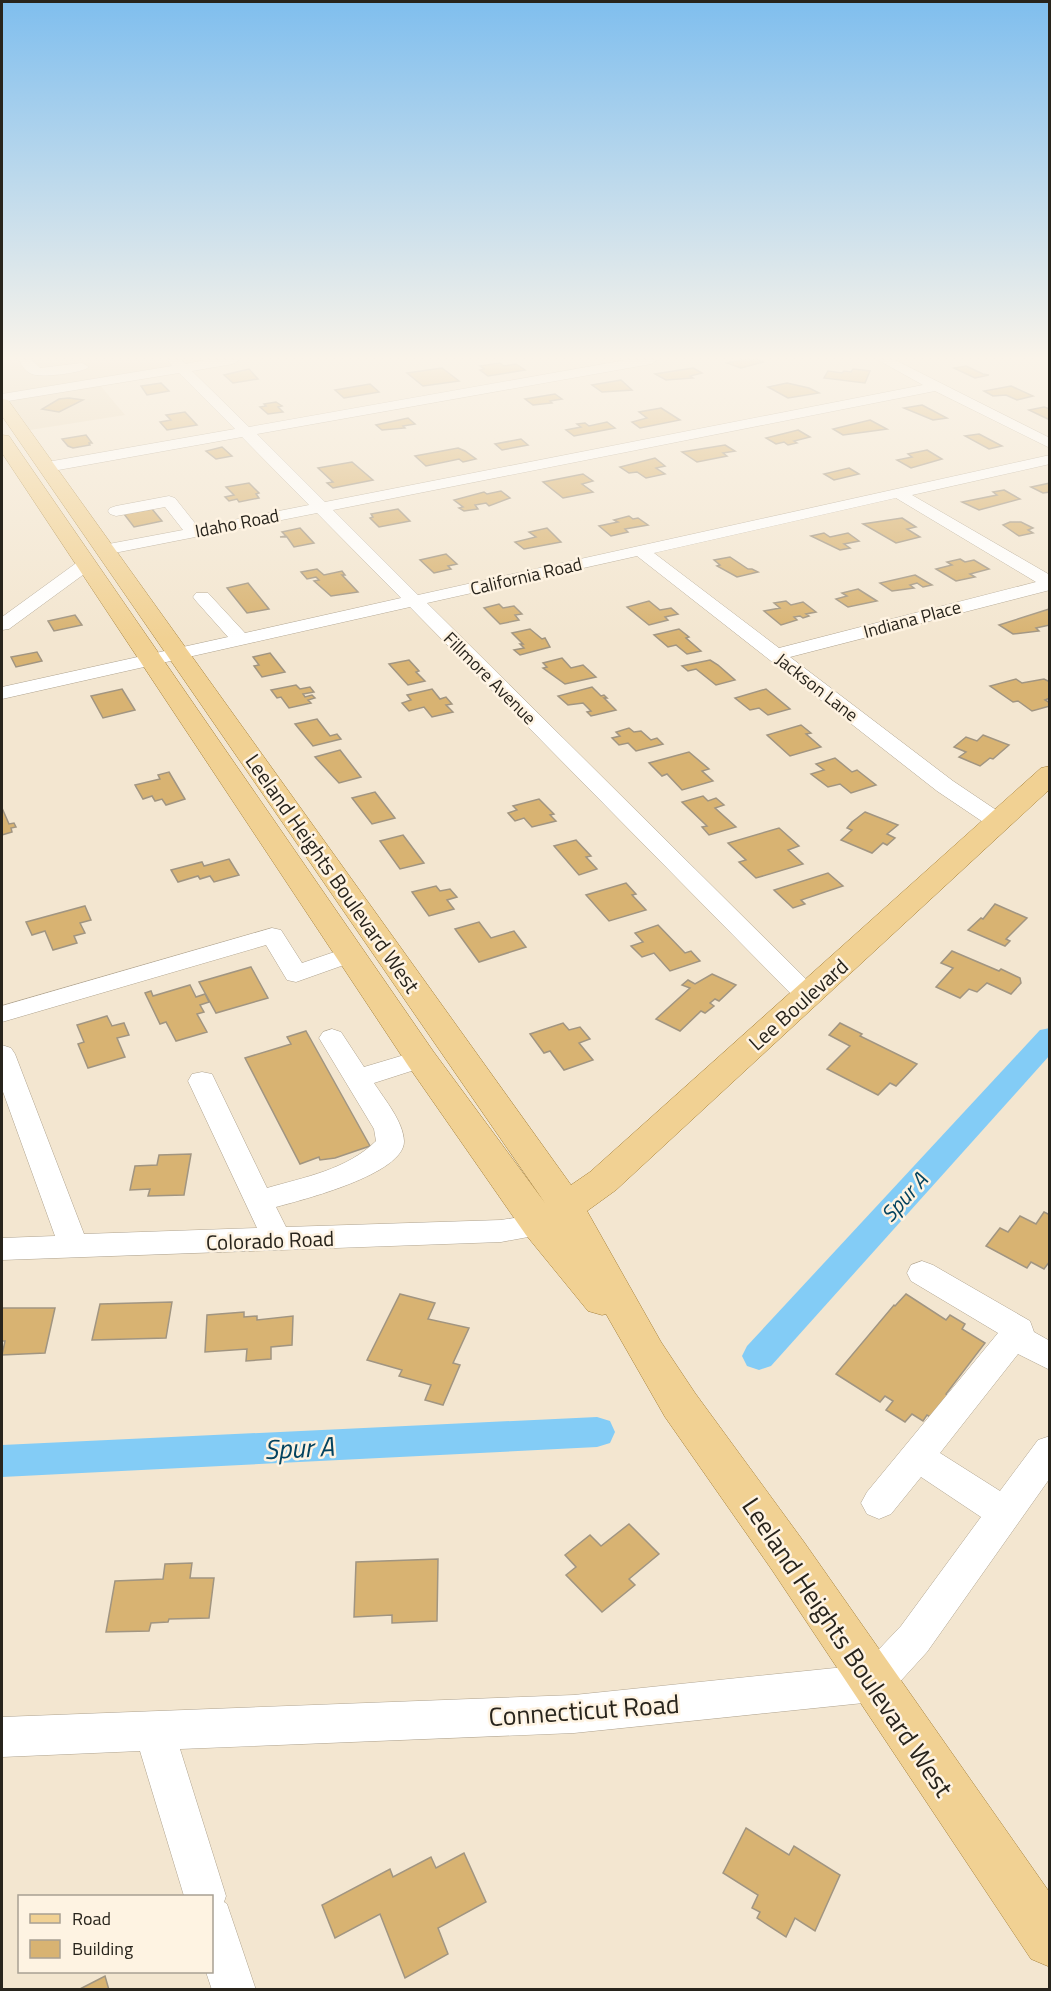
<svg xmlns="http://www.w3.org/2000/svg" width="1051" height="1991" viewBox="0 0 1051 1991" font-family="'Titillium Web',sans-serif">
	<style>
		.built { fill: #e9d9bc }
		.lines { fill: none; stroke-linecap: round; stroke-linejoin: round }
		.canal { fill: #83ccf6; fill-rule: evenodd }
		.building { fill: #d8b372; stroke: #a19581; stroke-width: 1.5 }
		.minor-casing { stroke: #afa38f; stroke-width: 1 }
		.major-casing { stroke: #a5813b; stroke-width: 1 }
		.minor { fill: #fff; fill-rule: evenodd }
		.major { fill: #f1d193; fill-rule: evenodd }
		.labels { text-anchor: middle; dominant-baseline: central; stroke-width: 5; stroke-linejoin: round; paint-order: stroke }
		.far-street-label { font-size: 18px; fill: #28241c; stroke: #fef3e2 }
		.street-label { font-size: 21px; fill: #28241c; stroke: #fef3e2 }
		.water-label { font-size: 22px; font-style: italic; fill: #04435f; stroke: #fef3e2 }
		.near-street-label { font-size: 26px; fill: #28241c; stroke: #fef3e2 }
		.near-water-label { font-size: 27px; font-style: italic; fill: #04435f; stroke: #fef3e2 }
	</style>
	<rect width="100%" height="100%" fill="#f3e6d0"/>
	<path class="built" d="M2,360H180L188,369L98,383L125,415L30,430L2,391Z"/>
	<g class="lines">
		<g class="canal">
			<path d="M1050,1028V1055L771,1366L759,1370L747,1366L742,1356L747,1346L1040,1030Z"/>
			<path d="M597,1417L610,1421L615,1432L610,1443L597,1447L2,1477V1445Z"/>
		</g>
	</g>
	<g class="building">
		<path d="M741,360H759L763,362L741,368L727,363Z"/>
		<path d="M500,363L504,366L516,364L525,370L488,376L480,370L484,369L480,366Z"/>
		<path d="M966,366L983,374L989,375L975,378L954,368Z"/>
		<path d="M442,368L459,381L423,386L407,373Z"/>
		<path d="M693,368L702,373L690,376L693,378L666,380L655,374Z"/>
		<path d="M249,369L258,379L233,383L224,375Z"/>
		<path d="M853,369L870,371L865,383L824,378L828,371L842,373L844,371L851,372Z"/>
		<path d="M621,380L632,390L602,392L592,385Z"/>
		<path d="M161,383L169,391L147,395L141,386Z"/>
		<path d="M787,383L809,388L819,393L788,398L768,387Z"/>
		<path d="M370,384L379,392L344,398L335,390Z"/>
		<path d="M1011,386L1033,396L1017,400L1006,395L993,396L984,391Z"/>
		<path d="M555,394L562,399L550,401L552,403L533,405L525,399Z"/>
		<path d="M69,398L83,400L59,412L42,409L59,399Z"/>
		<path d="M276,402L282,406L278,407L283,412L268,414L260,407L266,406L264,404Z"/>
		<path d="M922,405L947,418L933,420L904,408Z"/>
		<path d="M1044,407L1050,409V420L1029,410Z"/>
		<path d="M661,408L680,420L640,428L632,422L647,418L639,412Z"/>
		<path d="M185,412L197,425L167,430L160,422L171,420L166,415Z"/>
		<path d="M408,418L415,424L403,426L405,428L382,430L376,425Z"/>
		<path d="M870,420L887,429L843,435L833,429Z"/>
		<path d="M607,422L615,428L574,436L566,430L581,427L577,424L585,423L589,426Z"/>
		<path d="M798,430L810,437L794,441L797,443L788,445L784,442L776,444L766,438Z"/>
		<path d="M979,434L1002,446L989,449L965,436Z"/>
		<path d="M86,435L92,443H89L90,445L73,448L68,446L62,439Z"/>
		<path d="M521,439L528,445L502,450L495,444Z"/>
		<path d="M725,445L735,451L723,453L727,456L697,462L682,452Z"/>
		<path d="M222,447L232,456L216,459L206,451Z"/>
		<path d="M458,448L465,451L476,459L463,462L459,459L426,466L415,456Z"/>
		<path d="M927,450L942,459L911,468L897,460L912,457L908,454Z"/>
		<path d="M655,458L665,466L656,468L665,474L646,478L637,472L629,473L620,467Z"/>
		<path d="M352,462L373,480L333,488L327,483L333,482L318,468Z"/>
		<path d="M849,468L859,474L834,480L824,474Z"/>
		<path d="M583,474L593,481L582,484L593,492L563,498L543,482Z"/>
		<path d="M249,483L259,493L256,494L259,498L239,502L237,499L229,501L225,497L234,495L226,487Z"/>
		<path d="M1050,483V492L1043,493L1031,487Z"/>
		<path d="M1004,490L1020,499L979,510L962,502L997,495L993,492Z"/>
		<path d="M501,491L510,498L489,506L486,503L475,505L478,509L464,511L459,508L463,507L454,500L484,492L487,494Z"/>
		<path d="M152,509L162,521L134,527L124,514Z"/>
		<path d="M398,509L410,521L379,527L370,518L373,517L371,514Z"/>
		<path d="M629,516L633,519L638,518L648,525L625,529L628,532L611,536L599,526L618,522L614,520Z"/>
		<path d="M902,518L916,527L907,529L920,537L896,543L863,524Z"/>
		<path d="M1010,522H1021L1033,528L1028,530L1033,533L1019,536L1003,525Z"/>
		<path d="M300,528L314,543L294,547L287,537H280L286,536L282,532Z"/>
		<path d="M547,528L561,542L524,549L515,542L536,537L529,532Z"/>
		<path d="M824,533L830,537L848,533L859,541L844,544L850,548L840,550L811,536Z"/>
		<path d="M446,554L457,564L448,566L451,569L434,573L420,560Z"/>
		<path d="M730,557L748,569H752L758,572L737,577L717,566L720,565L714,560Z"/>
		<path d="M960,559L965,562L974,560L989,569L970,574L975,577L956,581L936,569L952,565L947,562Z"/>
		<path d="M317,569L324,575L342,571L345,575H342L358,592L331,596L314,581L319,580L316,577L307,579L301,572Z"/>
		<path d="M915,575L932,585L923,587L917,583L910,585L914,588L892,591L880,583Z"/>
		<path d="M248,583L269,609L247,613L227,588Z"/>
		<path d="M858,589L877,601L848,607L836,599L847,596L842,593Z"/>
		<path d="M649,601L660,610L671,608L678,614L665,617L668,620L649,625L627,607Z"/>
		<path d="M786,601L791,605L803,602L816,612L806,614L809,616L803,618L800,616L794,617L797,620L781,625L764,611L780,608L774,603Z"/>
		<path d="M499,604L503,608L514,606L522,614L515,615L519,620L500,624L484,608Z"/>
		<path d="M1049,609L1050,625L1036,628L1039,631L1013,634L999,625Z"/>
		<path d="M75,615L82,625L54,631L48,621Z"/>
		<path d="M530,629L542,639L545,638L550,647L520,655L514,650L524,648L520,644H523L512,633Z"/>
		<path d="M679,629L689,637L686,638L701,651L687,654L676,645L668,647L654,635Z"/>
		<path d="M37,652L42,661L16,667L11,657Z"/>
		<path d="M270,653L285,672L262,677L254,666L259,665L253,657Z"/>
		<path d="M562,658L571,668L583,665L596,677L565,684L543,668L547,667L543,663Z"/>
		<path d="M409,660L419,671L416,672L425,681L408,685L389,664Z"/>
		<path d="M710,660L718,665L735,680L716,685L696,669L688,671L682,666Z"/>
		<path d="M1016,679L1022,683L1044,679L1050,682V698L1045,700L1050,703V706L1032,711L1018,701L1013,702L990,686Z"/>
		<path d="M296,685L300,689L310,687L314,692L303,694L305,697L312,695L315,698L308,700L311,703L289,708L281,697L277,698L271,690Z"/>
		<path d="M592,687L601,696L604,695L607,698H604L616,710L591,716L587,712L591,711L583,703L568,705L558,696Z"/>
		<path d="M122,689L135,710L103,718L91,696Z"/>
		<path d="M432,689L440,699L446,697L452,704L446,705L453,712L432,717L424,707L409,711L402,703L411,700L407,695Z"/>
		<path d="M766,689L790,709L768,715L759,708L750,710L735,698Z"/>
		<path d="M317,719L330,736L337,734L341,739L313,746L295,724Z"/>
		<path d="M801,725L811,733L806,734L821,747L790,756L767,735Z"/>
		<path d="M629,728L634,732L641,731L651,740L657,738L663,744L636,751L628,743L619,745L612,738L620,736L616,732Z"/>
		<path d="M983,735L1009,745L993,759L990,758L980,766L959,757L966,752L954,747L966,737L977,741Z"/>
		<path d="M340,750L361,777L339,783L315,757Z"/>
		<path d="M689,752L709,769L702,771L713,781L682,790L667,774L662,776L649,763Z"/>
		<path d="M835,758L852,772L857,770L876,785L851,793L840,784L828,787L811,774L824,770L816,764Z"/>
		<path d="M169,772L185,799L166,805L162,799L155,801L152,796L143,799L135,785L160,779L158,775Z"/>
		<path d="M375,792L395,818L372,824L352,798Z"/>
		<path d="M703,796L708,801L716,798L724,805L715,808L736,827L709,835L702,827L707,826L682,802Z"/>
		<path d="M539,799L554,814L550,815L556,821L532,827L524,818L515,821L508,813L517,810L513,806Z"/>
		<path d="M2,808L9,824L14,823L16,827L11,828L12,832L2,835Z"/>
		<path d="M865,812L898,825L887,834L895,838L887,845L883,843L872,853L841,840L852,830L847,828L852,822Z"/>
		<path d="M779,828L799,846L788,850L803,864L756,878L739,862L746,860L728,843Z"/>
		<path d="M403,835L424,863L400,869L380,841Z"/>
		<path d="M576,840L591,856L586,857L597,869L579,875L554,846Z"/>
		<path d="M229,859L239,875L214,882L210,876L200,879L198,876L178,882L171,870L202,862L204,866Z"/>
		<path d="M828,873L843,886L801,900L805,904L793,908L774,890Z"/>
		<path d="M626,883L636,894L632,895L646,910L609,921L586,895Z"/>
		<path d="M436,886L440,891L450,889L457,897L447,900L454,909L429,916L412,892Z"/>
		<path d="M995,904L1027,918L1006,939L1010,941L1005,946L968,930L981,918L983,919Z"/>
		<path d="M85,906L91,920L80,923L85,933L74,936L77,943L53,950L45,931L32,935L26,922Z"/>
		<path d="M479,922L491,938L514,931L526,947L479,962L455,929Z"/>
		<path d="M658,925L685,953L691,951L700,961L670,971L654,953L642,957L631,946L643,942L635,933Z"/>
		<path d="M952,951L999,971L1001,969L1020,978L1021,983L1011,994L987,983L977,992L969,989L960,998L936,987L953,968L941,963Z"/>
		<path d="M251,967L268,998L216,1013L199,982Z"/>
		<path d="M712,974L736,985L719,1001L715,999L710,1003L714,1006L705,1013L701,1011L680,1031L656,1019L690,988L682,985L688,980L695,984Z"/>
		<path d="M190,985L196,997L205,994L209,1002L200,1005L204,1012L197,1014L207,1032L176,1041L166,1022L160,1024L145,993L151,991L153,996Z"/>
		<path d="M107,1016L112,1026L124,1023L129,1035L117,1038L125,1057L88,1068L78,1044L84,1042L77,1025Z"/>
		<path d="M563,1023L569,1030L580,1027L590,1039L579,1043L593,1060L564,1070L550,1051L544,1053L530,1034Z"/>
		<path d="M840,1023L862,1034L860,1036L917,1064L896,1086L890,1083L878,1095L827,1069L850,1046L829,1035Z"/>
		<path d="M306,1031L370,1146L335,1158L320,1160L319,1157L300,1164L245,1058L291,1044L287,1037Z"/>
		<path d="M191,1154L184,1195L148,1196L150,1189L130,1190L135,1166L157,1165L159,1155Z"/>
		<path d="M1044,1212L1050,1215V1261L1044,1269L1031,1262L1027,1268L986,1246L1000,1228L1008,1232L1020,1216L1036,1224Z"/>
		<path d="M400,1294L435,1303L428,1319L469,1328L453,1363L460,1365L443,1405L425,1400L431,1385L399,1376L402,1370L367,1360Z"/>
		<path d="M906,1294L946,1320L950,1315L965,1324L962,1329L985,1343L946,1394L949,1396L932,1418L927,1415L923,1421L912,1414L905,1422L886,1410L893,1401L885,1396L880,1402L836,1374L894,1305L895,1306Z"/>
		<path d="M172,1302L166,1338L92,1340L100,1304Z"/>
		<path d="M2,1308H55L45,1353L2,1355L5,1341H2Z"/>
		<path d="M244,1312V1317L257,1316V1320L293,1316L292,1345L271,1347V1359L246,1361L247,1349L205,1352L207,1315Z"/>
		<path d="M629,1524L659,1554L629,1579L635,1585L602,1612L566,1575L576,1567L565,1555L590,1535L601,1546Z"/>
		<path d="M438,1559L437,1621L392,1623V1615L354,1617L356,1562Z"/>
		<path d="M192,1563L190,1578H214L209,1618L169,1619L168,1622L151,1623L149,1631L106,1632L115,1581L163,1579L165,1564Z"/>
		<path d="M746,1828L789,1855L794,1846L840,1875L815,1931L795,1918L786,1937L757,1918L760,1912L752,1908L758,1895L723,1873Z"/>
		<path d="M464,1853L486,1902L438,1928L448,1954L405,1978L380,1914L335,1938L322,1905L390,1869L393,1877L431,1857L436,1868Z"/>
		<path d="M105,1976L109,1990H78Z"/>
	</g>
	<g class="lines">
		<defs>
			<g id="minor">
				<path d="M19,360H32L40,368L82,363L89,367C82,373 41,378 32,374C26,372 22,366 19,360Z"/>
				<path d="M168,360H182L185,364L206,360H239L233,364L192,371L249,427L626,360H657L651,364L257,434L325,502L923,385L878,360H895L1050,438V448L935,391L333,510L418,595L1050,455V464L912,495L1050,575V590L790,657L953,781L1005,816L1008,821L1005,826L997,828L989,826L937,791L637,556L427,603L816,989L820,995L816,1001L807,1003L798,1001L410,607L2,699V687L228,637L196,601L193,597L196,593H208L245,633L401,598L317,513L104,555L98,554L95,550L98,546L183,530L165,507L116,516L110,514L108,511L110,508L116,506L169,496L175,498L198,527L309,505L242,437L47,472L39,467L47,462L235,429L179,373L2,402V394L172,366ZM896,498L1036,582L779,648L654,553Z"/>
				<path d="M85,560L91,561L94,565L91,569L9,629L2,630V617L79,561Z"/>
				<path d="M272,928L281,930L302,963L349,947L358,950L361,955L358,960L296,982L287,980L266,945L2,1022V1006Z"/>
				<path d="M332,1029L341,1032L364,1067L421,1050L430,1053L434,1059L430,1065L374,1083C385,1100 403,1121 404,1141C405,1174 302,1200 276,1207L286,1227L501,1220L539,1214L550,1217L554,1225L550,1233L501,1242L2,1260V1238L55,1236L2,1089V1045L11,1048L15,1054L84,1234L257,1228L188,1081L192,1074L202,1072L212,1074L267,1188C305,1177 346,1170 376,1141L374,1129L319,1038L323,1032Z"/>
				<path d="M922,1261L933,1265L1030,1321L1034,1332L1050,1341V1370L1018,1354L940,1453L1000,1491L1038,1440L1050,1436V1478L927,1652L887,1696L873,1702L574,1733L180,1749L226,1896L224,1902L227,1904L256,1990H212L206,1972H212V1896H184L140,1751L2,1757V1717L574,1695L864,1665L901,1626L981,1517L921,1477L891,1514L879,1519L867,1514L861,1503L867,1492L998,1333L911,1281L907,1273L911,1265Z"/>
			</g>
			<path id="major" d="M2,399L8,400L571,1185L590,1172L1041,768L1050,766V789L616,1190L587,1211L661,1342L695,1393L804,1542L1050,1893V1967L1031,1959L772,1570L665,1417L606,1314L602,1315L588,1311L526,1235L409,1067L2,453V435L9,436L433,1051L545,1203L2,416Z"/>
		</defs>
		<use href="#minor" class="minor-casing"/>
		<use href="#major" class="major-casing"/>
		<use href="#minor" class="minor"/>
		<use href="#major" class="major"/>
	</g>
	<linearGradient id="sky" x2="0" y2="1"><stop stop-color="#7fbeee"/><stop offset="0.56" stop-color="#faf4ea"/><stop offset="1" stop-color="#faf4ea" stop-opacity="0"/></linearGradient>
	<rect width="1051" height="639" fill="url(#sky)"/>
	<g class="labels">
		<g class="far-street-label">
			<text transform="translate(237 523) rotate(-11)">Idaho Road</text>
			<text transform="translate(526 576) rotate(-13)">California Road</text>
			<text transform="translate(912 619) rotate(-15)">Indiana Place</text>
			<text transform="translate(490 678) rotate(45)">Fillmore Avenue</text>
			<text transform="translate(817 687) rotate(38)">Jackson Lane</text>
		</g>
		<g class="street-label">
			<text transform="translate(333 873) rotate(55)">Leeland Heights Boulevard West</text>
			<text transform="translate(798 1004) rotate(-42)">Lee Boulevard</text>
			<text transform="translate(270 1240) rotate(-2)">Colorado Road</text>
		</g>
		<g class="water-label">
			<text transform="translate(904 1197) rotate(-48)">Spur A</text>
		</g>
		<g class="near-street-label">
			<text transform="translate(848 1647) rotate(56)">Leeland Heights Boulevard West</text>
			<text transform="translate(584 1710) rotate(-4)">Connecticut Road</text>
		</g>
		<g class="near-water-label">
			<text transform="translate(299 1447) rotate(-3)">Spur A</text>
		</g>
	</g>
	<rect width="1051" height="1991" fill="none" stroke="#28241c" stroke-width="6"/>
	<rect x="18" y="1895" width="195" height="78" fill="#fef3e2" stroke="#a8a093" stroke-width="1.5"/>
	<rect x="30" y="1914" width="30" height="9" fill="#f1d193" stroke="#a8a093" stroke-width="1.5"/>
	<text x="72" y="1925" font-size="18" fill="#28241c">Road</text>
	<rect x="30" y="1940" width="30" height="18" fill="#d8b372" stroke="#a8a093" stroke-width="1.5"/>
	<text x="72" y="1955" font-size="18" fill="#28241c">Building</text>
</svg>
